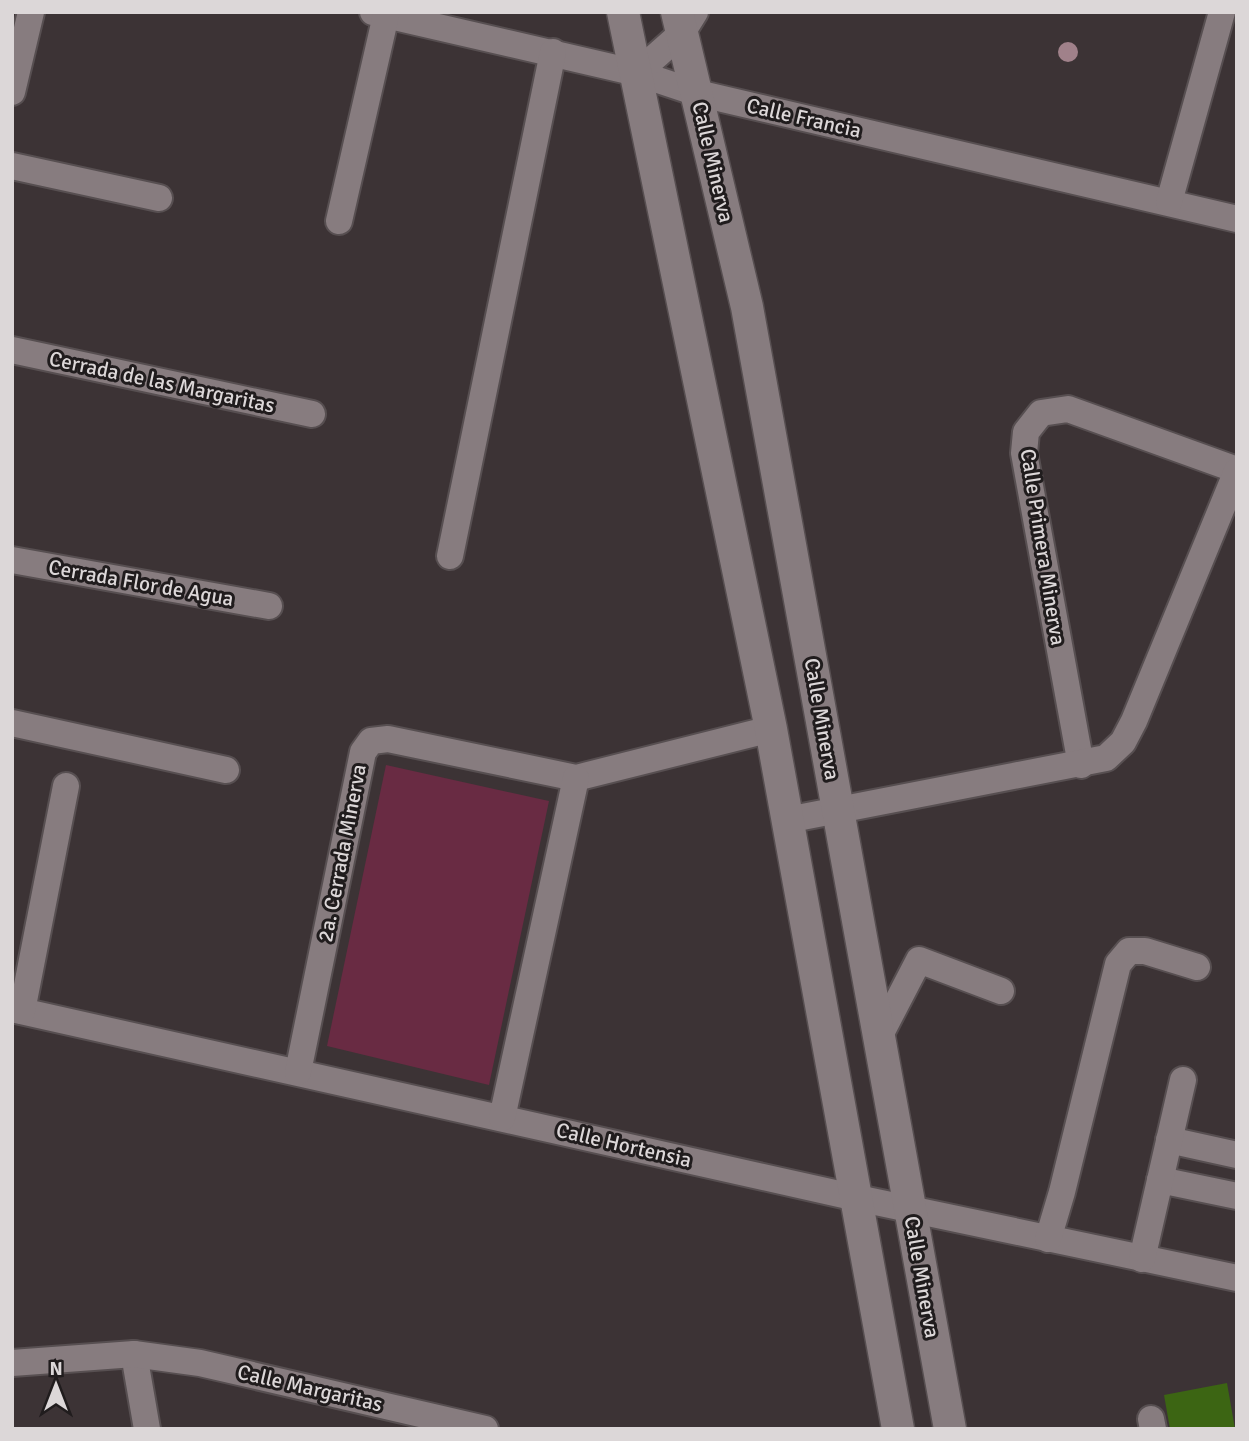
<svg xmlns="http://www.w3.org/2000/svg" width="1249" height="1441" viewBox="0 0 1249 1441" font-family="Signika,sans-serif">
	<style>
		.green { fill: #692b43 }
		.building { fill: #3c6513 }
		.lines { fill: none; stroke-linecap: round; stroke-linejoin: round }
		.minor-casing { stroke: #574f51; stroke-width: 30 }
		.tertiary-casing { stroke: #574f51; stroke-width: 35 }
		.minor { stroke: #877c7f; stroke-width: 26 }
		.tertiary { stroke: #877c7f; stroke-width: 32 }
		.tree { fill: #a0818a }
		.labels { text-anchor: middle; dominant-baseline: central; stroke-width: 6; stroke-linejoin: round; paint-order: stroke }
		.street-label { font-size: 21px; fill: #dcd7d8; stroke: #201c1d }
	</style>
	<rect width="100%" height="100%" fill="#3c3335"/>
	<path class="green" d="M386,765L549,801L489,1085L327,1046Z"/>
	<path class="building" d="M1227,1383L1235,1429H1170L1164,1395Z"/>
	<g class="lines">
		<defs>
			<g id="minor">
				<path d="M373,12L637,73L697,93L1237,219"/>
				<path d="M637,73L682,33L695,12"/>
				<path d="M12,92L31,12"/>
				<path d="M12,166L159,198"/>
				<path d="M1169,202L1222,12"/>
				<path d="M339,221L386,15"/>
				<path d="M12,350L312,414"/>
				<path d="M450,556L553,52"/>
				<path d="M12,560L269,606"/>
				<path d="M12,723L226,770"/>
				<path d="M1081,765L1024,453L1026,432L1041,413L1068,409L1237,470"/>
				<path d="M787,820L1106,758L1123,742L1134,721L1237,471"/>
				<path d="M12,1009L857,1198L1237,1278"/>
				<path d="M22,1011L66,786"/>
				<path d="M879,1037L919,960L1001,991"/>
				<path d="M298,1072L363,752L371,741L388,739L576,778L771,729"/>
				<path d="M502,1118L576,778"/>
				<path d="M1169,1140L1237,1155"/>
				<path d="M1160,1180L1237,1196"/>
				<path d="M1048,1239L1062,1192L1118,964L1129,951H1145L1197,967"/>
				<path d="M1142,1259L1183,1080"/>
				<path d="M134,1354L147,1429"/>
				<path d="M12,1363L134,1354L200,1363L485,1429"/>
				<path d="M1151,1419L1153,1429"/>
			</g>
			<g id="tertiary">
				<path d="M623,12L771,729L898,1429"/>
				<path d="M677,12L747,307L950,1429"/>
			</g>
		</defs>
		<use href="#minor" class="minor-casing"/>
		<use href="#tertiary" class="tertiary-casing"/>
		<use href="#minor" class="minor"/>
		<use href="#tertiary" class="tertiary"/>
	</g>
	<circle class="tree" cx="1068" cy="52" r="10"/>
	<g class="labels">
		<g class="street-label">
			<text transform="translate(804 118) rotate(13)">Calle Francia</text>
			<text transform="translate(713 162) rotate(77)">Calle Minerva</text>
			<text transform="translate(162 382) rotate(12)">Cerrada de las Margaritas</text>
			<text transform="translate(1043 547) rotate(81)">Calle Primera Minerva</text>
			<text transform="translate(141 583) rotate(10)">Cerrada Flor de Agua</text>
			<text transform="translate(822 719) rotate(80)">Calle Minerva</text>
			<text transform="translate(342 853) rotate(-79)">2a. Cerrada Minerva</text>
			<text transform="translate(624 1145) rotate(13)">Calle Hortensia</text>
			<text transform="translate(922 1277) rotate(80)">Calle Minerva</text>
			<text transform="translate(310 1388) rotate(13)">Calle Margaritas</text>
		</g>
	</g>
	<rect width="1249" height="1441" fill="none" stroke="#dcd7d8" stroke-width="28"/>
	<g transform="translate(56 1385)" stroke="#201c1d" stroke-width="5" paint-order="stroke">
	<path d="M0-5L12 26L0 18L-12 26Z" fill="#dcd7d8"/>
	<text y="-10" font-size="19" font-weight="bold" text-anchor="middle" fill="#dcd7d8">N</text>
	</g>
</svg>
